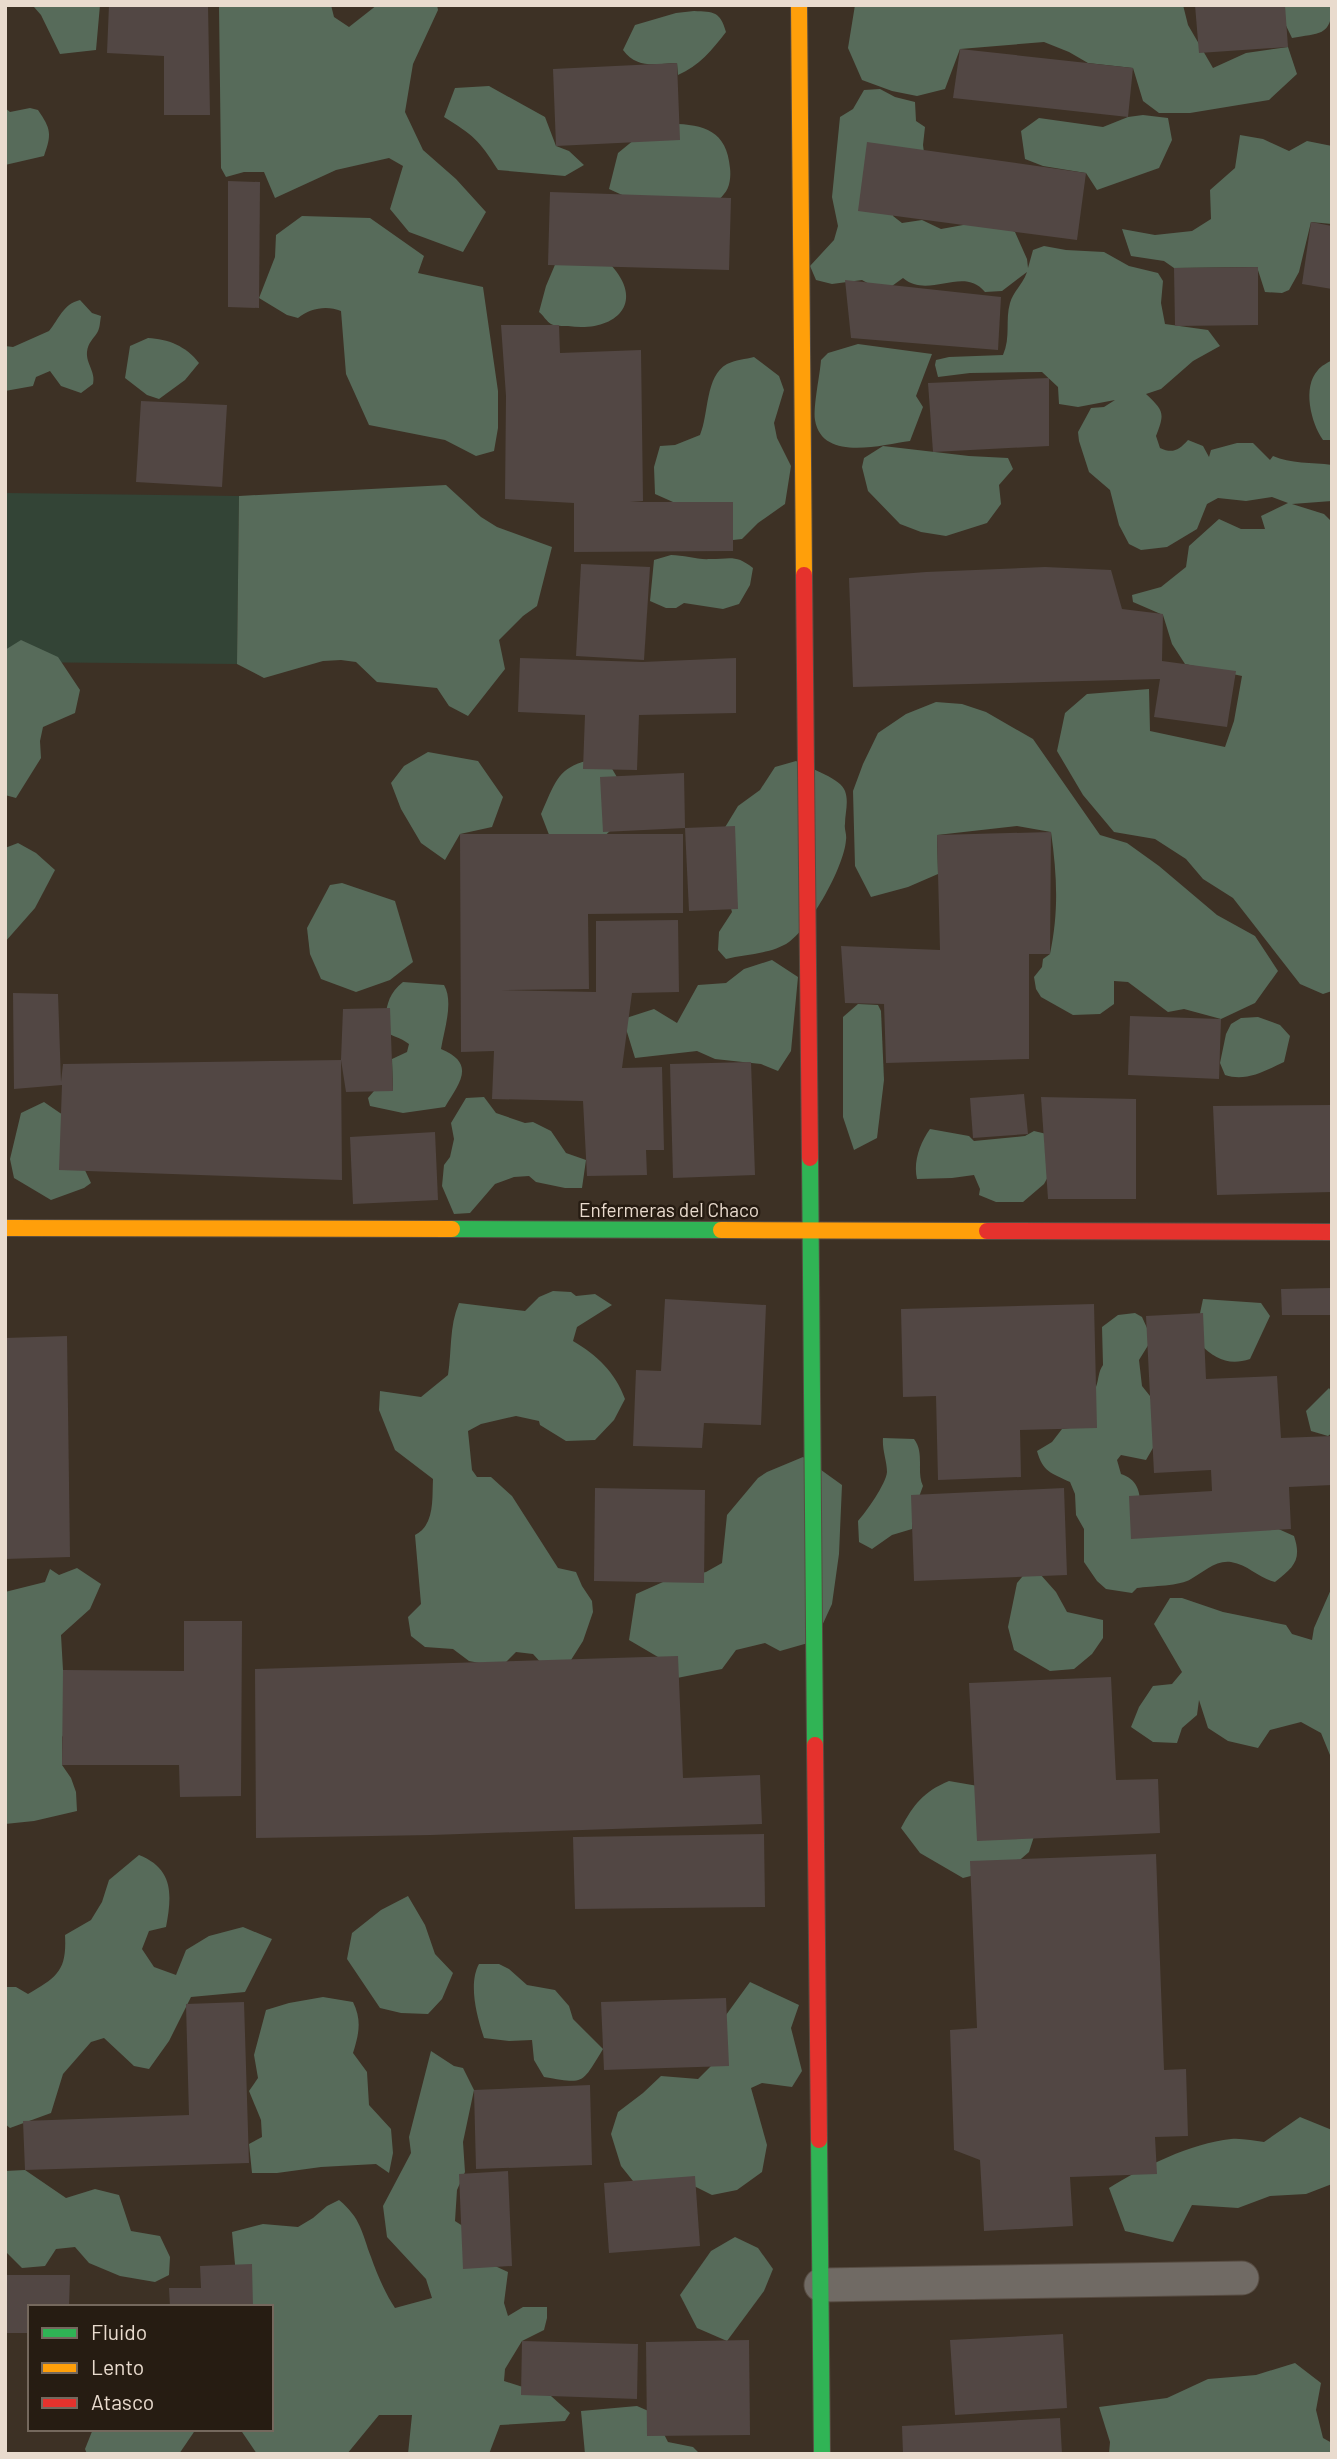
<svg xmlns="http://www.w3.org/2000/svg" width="1337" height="2459" viewBox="0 0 1337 2459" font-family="Barlow,sans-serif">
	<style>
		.green { fill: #334436 }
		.forest { fill: #576b5a }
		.building { fill: #524744 }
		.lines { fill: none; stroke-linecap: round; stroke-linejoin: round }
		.lane-casing { stroke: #574c42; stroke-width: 35 }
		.fast-casing { stroke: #574c42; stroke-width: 18 }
		.slow-casing { stroke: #574c42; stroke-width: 18 }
		.jam-casing { stroke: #574c42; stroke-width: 18 }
		.lane { stroke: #706a64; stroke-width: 33 }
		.fast { stroke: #30b455; stroke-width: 16 }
		.slow { stroke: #ff9f0a; stroke-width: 16 }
		.jam { stroke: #e5322d; stroke-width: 16 }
		.labels { text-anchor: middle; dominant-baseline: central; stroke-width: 5; stroke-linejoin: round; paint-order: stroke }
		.street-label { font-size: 19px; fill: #e9dbce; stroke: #261c12 }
	</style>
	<rect width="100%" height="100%" fill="#3d3125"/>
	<path class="green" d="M5,493L239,496L237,664L5,662Z"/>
	<g class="forest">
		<path d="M5,5H100L96,50L60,54L41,15L34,7H5Z"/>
		<path d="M219,5H331L334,17L349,27L377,5H437L438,10L413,64L405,112L423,150L456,179L486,212L463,252L409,232L390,209L403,166L389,158L336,170L275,198L264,172H244L226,177L221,168Z"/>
		<path d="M855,5H1183L1188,25L1213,68L1246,53L1288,47L1297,74L1269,100L1190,113H1159L1143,101L1133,68L1088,63L1069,52L1044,42L960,49L945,89L917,96L892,91L862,80L848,48Z"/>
		<path d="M1276,5H1332C1332,37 1318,33 1292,38Z"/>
		<path d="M694,11C714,12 720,11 726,32C712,50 699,66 678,75L677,63C655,64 637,69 623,50L635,25L676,13Z"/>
		<path d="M489,86L545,117L556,146L569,151L584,165L565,176L498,170C479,140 473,135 444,117L455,88Z"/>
		<path d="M880,89L895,97L915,102L916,121L925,127L923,145L925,160L899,177L893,216L902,223L922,220L941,229L991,220L1015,232L1027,259L1028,268L1033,250L1044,246L1066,250L1104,252L1129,266L1158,273L1163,281L1161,303L1165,324L1208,330L1220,346L1193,361L1161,389L1146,394C1164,411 1165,413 1156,436L1160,448C1173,454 1179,450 1188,440L1203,446L1209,457L1211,450L1237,443H1253L1270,460L1273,456C1290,464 1312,462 1332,465V501L1292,504L1324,514L1332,522V991L1323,994L1300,984L1233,898L1203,879L1186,859L1155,839L1114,832L1083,795L1057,751L1065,713L1087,694L1149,689L1150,731L1225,747L1234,721L1242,676L1185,664L1172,644L1163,615L1133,602L1132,595L1161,587L1186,567L1189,546L1219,519L1241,529H1265L1261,516L1288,503L1272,497L1246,501L1218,498L1207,504L1197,529L1167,547L1141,550L1129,544L1119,525L1110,490L1089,472L1079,441L1078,432L1091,408L1104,407L1115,400L1078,407L1059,404L1058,387L1042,372L970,373L938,377L935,365L936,360L949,357L1003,355C1011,337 1005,320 1010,303C1013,292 1023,284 1027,272L1002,291L985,292C963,265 929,300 903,278L892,286L871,285L862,280L832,284L816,280L810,266L834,240L838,226L832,197L840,117L853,109L864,90Z"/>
		<path d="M5,108L10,112L30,108L38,110C51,129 52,134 44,156L5,165Z"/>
		<path d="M1143,115L1168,118L1172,140L1159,168L1097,190L1086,173L1043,166L1025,159L1021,131L1039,118L1103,127L1128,117Z"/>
		<path d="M672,124C704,124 727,131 730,168C731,176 730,188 724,194C718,202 707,208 699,215L642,204L609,189L618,153L640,135Z"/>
		<path d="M1240,135L1263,139L1289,151L1307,141L1332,146V224L1311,222L1299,272L1289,290L1282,293L1265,292L1257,267L1174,268L1164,261L1131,256L1122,229L1155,235L1192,231L1211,219L1210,190L1235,168Z"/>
		<path d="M302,216L370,218L424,256L418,273L483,287L498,391V428L494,451L476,456L445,440L369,425L346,374L341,311C327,305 310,308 298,318L287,315L259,298L275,257L276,235Z"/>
		<path d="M557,260L611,265C648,306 611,333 568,326C563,326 555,326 551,324C547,322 543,315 539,312L546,286Z"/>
		<path d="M80,300L92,313L101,316C100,321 100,329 97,333C93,339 88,343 87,352C86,364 96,372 93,384L81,393L61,386L50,371L36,377L33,386L5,391V346L13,347L49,331C59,319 63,304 80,300Z"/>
		<path d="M148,338C168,339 186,346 199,363L185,380L159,399L147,395L125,378L130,346Z"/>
		<path d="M858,344L932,354L916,396L923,407L910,441C881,445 822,462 815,420C813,406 820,375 821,360L828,353Z"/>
		<path d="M754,357L779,376L784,390L774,423L777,438L791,466L785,504L758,523L742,539L733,540L732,502H673L655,494L654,467L660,446L675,445L700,435C709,414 705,376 727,364C735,360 746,359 754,357Z"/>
		<path d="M1332,360V440H1323C1311,423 1302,387 1318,370C1321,366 1327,363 1332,360Z"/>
		<path d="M883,446L969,456L1008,458L1013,469L999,485L1001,504L987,523L946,536L921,532L900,524L868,491L862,467L864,458Z"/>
		<path d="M446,485L481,517L497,527L552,547L537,606L523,616L499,640L505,669L468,716L449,706L437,688L377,682L356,662L341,660L323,661L264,678L237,664L239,496Z"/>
		<path d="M671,555C684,555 698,560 710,559C730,559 736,554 753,568L750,585L739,604L723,609L684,603L676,608H666L650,601L654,560Z"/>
		<path d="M21,640L58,657L80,690L75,713L43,727L40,741L41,758L16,798L5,795V650Z"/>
		<path d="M936,702L962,704L986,712L1033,739L1100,835L1127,843L1159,866L1217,915L1255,936L1278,971L1255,1003L1221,1019L1184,1009L1168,1012L1128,982L1114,981V1004L1100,1014L1073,1015L1041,997L1036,989L1034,977L1042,967L1043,959L1050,954C1059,911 1057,875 1051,832L1017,826L937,835L938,874L908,887L871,897L855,866L853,791L863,764L878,733L906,714Z"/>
		<path d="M428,752L478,761L503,797L492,827L460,834L445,860L421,843L401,809L391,783L404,766Z"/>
		<path d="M600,758L611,767L621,784L612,829L595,845H553L541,814C557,778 558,765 600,758Z"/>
		<path d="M796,761C808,768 841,778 845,791C849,802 845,813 845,824C844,829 847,834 846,840C844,867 811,926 789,942C772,954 746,954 726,959L718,950L719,932L732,912L721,873L724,829L738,806L760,790L775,767Z"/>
		<path d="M18,843L36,853L55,870L35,908L5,942V848Z"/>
		<path d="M342,883L395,901L413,962L390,980L356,992L321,979L310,954L307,928L330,885Z"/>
		<path d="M772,960L798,977L791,1051L778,1071L761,1064L715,1059L697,1051L635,1058L623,1019L654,1009L677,1023L698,985L726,983L744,969Z"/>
		<path d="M403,982L444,985C454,1002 444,1030 441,1049C477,1064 459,1083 445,1107L403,1113L370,1106L368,1098L374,1091L393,1090L392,1059L407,1052L409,1044C400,1037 392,1037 384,1030C386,1011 386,995 403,982Z"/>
		<path d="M858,1004L878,1005L881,1011L884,1080L877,1138L854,1150L843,1117V1017Z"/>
		<path d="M1258,1017L1280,1025L1290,1036L1284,1062C1265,1071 1246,1082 1225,1075L1220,1063L1226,1034L1231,1024L1241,1018Z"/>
		<path d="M484,1097L496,1113L525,1123L533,1122L551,1131L566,1153L586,1160L582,1188H565L536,1182L529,1176L514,1177L495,1184L470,1213L454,1214L442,1186L444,1165L450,1157L454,1139L451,1123L466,1098Z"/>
		<path d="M44,1102L79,1126L83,1166L91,1183L84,1188L51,1200L14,1178L10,1159L21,1113Z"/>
		<path d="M930,1129L969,1136L974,1141L1025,1136L1034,1131L1055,1136V1164L1044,1184L1023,1202H996L979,1195L980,1189L974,1175L952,1178L917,1179C913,1162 920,1143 930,1129Z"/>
		<path d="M553,1291L571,1292L576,1296L595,1294L612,1305L577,1327L573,1341C597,1355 615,1372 625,1399L614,1420L595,1440L566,1441L540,1425L539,1421L516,1416L481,1424L468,1431L472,1470L477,1477H491L512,1496L558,1568L576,1572L582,1586L592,1601L593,1612L583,1641L571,1660L543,1665L533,1654L516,1652L501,1667L469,1661L453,1649L425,1647L411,1636L408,1617L421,1604L415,1535C435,1525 432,1499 433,1479L395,1450L379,1410L380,1391L421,1397L448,1375C452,1350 449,1327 459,1303L525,1311L539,1297Z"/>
		<path d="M1203,1299L1261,1303L1270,1316L1250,1359C1229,1366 1215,1359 1200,1344L1198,1323Z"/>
		<path d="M1135,1313L1142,1317L1152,1339L1139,1360L1142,1386L1150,1396L1161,1434L1146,1460L1121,1455L1117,1460L1121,1474C1143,1481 1141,1502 1139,1521L1274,1527L1294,1536C1302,1560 1294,1567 1275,1582C1258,1578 1249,1565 1231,1562C1215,1560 1204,1572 1191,1579C1181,1586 1151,1586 1137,1588L1132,1593L1106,1589L1097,1581L1084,1562V1529L1076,1515L1075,1494L1070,1482C1051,1473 1043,1472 1037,1451L1052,1442L1062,1429L1083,1426C1085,1411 1092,1402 1096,1387C1099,1379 1098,1372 1103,1365L1102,1327L1118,1315Z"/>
		<path d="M1329,1388L1331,1391L1332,1389V1433L1328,1436L1311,1431L1306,1411Z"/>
		<path d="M883,1438L914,1439C925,1453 916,1472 923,1486L912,1516V1529L892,1535L872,1549L859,1542L858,1521C866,1512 886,1484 887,1472C887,1461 882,1450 883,1438Z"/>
		<path d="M803,1457L842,1485L839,1554L832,1604L815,1641L780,1651L765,1643L736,1650L722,1669L672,1679L658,1657L629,1640L636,1594L663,1582L706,1572L722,1563L727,1515L758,1478L767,1472Z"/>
		<path d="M1032,1565L1056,1592L1067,1612L1103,1620V1638L1092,1654L1074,1669L1050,1671L1014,1650L1008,1627L1017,1583Z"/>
		<path d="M77,1568L101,1584L90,1609L61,1635L63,1670L81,1687L79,1711L62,1737V1765L71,1778L76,1792L77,1811L34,1821L5,1824V1592L45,1582L50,1569L59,1575Z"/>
		<path d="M1332,1587V1760L1321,1733L1301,1722L1270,1730L1258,1748L1228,1741L1208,1728L1199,1700L1197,1715L1182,1728L1177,1743L1153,1742L1131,1727L1139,1707L1153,1686L1172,1684L1182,1672L1154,1624L1170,1598H1182L1223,1612L1286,1625L1292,1634L1312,1640L1314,1628Z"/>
		<path d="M949,1781L1001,1790L1037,1827L1029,1852L1008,1870H994L963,1878L920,1853L901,1828C914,1804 923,1792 949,1781Z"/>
		<path d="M139,1855C174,1869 172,1895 166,1927L149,1931L142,1949L154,1967L176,1975L186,1950L209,1936L243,1927L272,1939L245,1992L191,1997L169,2041L149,2069L134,2066L104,2038L91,2042L63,2074L51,2113L10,2128L5,2124V1987H16L28,1994C57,1977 67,1971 65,1935L91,1920L102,1902L109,1880Z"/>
		<path d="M408,1896L425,1925L435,1954L453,1973L442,1999L428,2014L401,2013L380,2008L347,1959L352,1933L381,1910Z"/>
		<path d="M479,1964H499L509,1969L527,1985L555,1990L569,2006L573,2019L603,2049C581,2085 585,2084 544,2077L534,2060L532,2040L509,2041L484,2038C477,2017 468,1984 479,1964Z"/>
		<path d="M750,1982L799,2005L791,2028L802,2071L792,2087L762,2083L751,2088L767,2145L762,2172L737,2190L712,2195L696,2187L633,2181L621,2166L611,2134L618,2112L643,2093L661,2076L698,2079L711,2066L726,2015Z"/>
		<path d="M323,1997L353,2002C362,2020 359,2034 353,2053L367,2072L369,2105L391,2129L393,2153L389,2173L376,2164L321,2167L277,2173H252L249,2144L262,2137L261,2120L249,2091L258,2078L254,2055L266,2010L289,2003Z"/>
		<path d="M431,2051L454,2066L463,2068L474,2090L463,2142L465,2172L457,2190L455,2221L472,2232L495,2266L508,2272L504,2303L508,2316L523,2307H547V2318L544,2330L522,2341L505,2369L504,2381L551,2396L570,2413L565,2421L500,2425L489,2454H408L412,2415H379L347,2454H257L240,2429H271V2381L274,2376L271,2368V2307H239L232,2232L263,2224L298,2227L313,2218L327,2206L339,2200C361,2218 362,2233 371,2257C377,2274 385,2293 395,2308L432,2298L426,2279L387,2237L383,2206L411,2153L409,2137Z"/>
		<path d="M1300,2117L1332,2130V2184L1306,2194L1270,2196L1238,2208L1192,2205L1173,2242L1125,2231L1109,2188C1143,2167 1191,2143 1231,2139C1242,2138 1254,2141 1264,2142Z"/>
		<path d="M25,2170L66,2198L95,2189L119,2195L131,2231L160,2236L170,2257L169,2275L155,2282L120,2276L89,2263L75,2247L56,2249L45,2266L22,2268L5,2251V2171Z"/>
		<path d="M735,2237L758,2248L773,2269L764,2291L727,2341L697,2328L680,2295L711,2251Z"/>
		<path d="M1295,2363L1321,2383L1316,2410L1323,2438L1332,2443V2454H1109L1110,2442L1099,2407L1167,2398L1208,2379L1256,2375Z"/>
		<path d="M637,2406L653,2413L668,2442L693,2447L700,2454H585L581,2411Z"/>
		<path d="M93,2429H196L179,2454H87L85,2449Z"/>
	</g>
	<g class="building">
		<path d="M109,5H208L210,115H164V56L107,53Z"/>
		<path d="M1195,5H1285L1288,47L1199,53Z"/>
		<path d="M960,49L1133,68L1128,117L953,98Z"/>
		<path d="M677,63L680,140L556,146L553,69Z"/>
		<path d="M867,142L1086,173L1077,240L858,211Z"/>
		<path d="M228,181L260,182L259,308L228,307Z"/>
		<path d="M550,192L731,198L729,270L548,265Z"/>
		<path d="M1311,222L1332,226V289L1302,284Z"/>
		<path d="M1258,267V325L1175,326L1174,268Z"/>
		<path d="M845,280L1001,297L998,350L851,338Z"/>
		<path d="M501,325H559L560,353L641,350L643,501L630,502H733V551L574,552V503L505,499L506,396Z"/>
		<path d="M1049,378V446L933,452L928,383Z"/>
		<path d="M141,401L227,405L222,487L136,482Z"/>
		<path d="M581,564L650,567L644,660L576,656Z"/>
		<path d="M1045,567L1111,570L1122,609L1163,614L1162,661L1236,671L1227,727L1154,717L1160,679L853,687L849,578L926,572Z"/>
		<path d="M520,658L642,662L736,658V713L639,715L637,770L583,769L585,715L518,712Z"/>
		<path d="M684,773L685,828L603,832L600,777Z"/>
		<path d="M735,826L738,909L689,911L685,828Z"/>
		<path d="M1051,832L1050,954H1029V1059L886,1063L884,1004L845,1003L841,946L940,950L937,835Z"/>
		<path d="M460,834H683V913L588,914L589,989L501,990L596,992V921L678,920L679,992L632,993L622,1068L662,1067L664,1150H646L647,1175L587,1176L583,1101L492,1099L494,1051L461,1052Z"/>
		<path d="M13,993L58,994L61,1082L63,1064L341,1060L342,1180L59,1170L62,1085L14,1089Z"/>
		<path d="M390,1008L393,1091L346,1092L341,1060L343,1009Z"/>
		<path d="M1130,1016L1221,1019L1219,1079L1128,1075Z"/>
		<path d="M751,1062L755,1175L673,1178L670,1064Z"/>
		<path d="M1024,1094L1028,1134L973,1138L970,1098Z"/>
		<path d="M1041,1097L1136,1099V1199H1048Z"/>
		<path d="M1332,1105V1192L1217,1195L1213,1106Z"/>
		<path d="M435,1132L438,1200L353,1204L350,1137Z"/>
		<path d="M1332,1288V1315H1282L1281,1289Z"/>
		<path d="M665,1299L766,1305L761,1425L704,1423L702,1448L633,1446L636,1370L661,1371Z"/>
		<path d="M1094,1304L1097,1428L1020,1430L1021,1477L938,1480L936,1396L903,1397L901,1309Z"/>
		<path d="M1203,1313L1206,1379L1277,1376L1281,1438L1332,1436V1485L1289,1487L1291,1529L1131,1539L1129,1496L1212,1491L1211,1470L1154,1473L1150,1396L1146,1316Z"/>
		<path d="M67,1336L70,1557L5,1559V1338Z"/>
		<path d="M595,1488L705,1490L704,1583L594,1581Z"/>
		<path d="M1064,1488L1067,1575L914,1581L911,1495Z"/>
		<path d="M184,1621H242L241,1796L180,1797L179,1765H62L63,1670L184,1671Z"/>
		<path d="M678,1656L683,1778L760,1775L762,1824L431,1835L256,1838L255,1669Z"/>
		<path d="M1111,1677L1116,1780L1158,1779L1160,1833L977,1841L969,1683Z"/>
		<path d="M764,1834L765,1907L575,1909L573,1837Z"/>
		<path d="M1156,1854L1164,2070L1186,2069L1188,2136L1155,2137L1157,2174L1070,2177L1073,2226L984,2231L980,2160L954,2150L950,2030L977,2028L970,1861Z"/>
		<path d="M726,1998L729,2066L604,2070L601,2002Z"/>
		<path d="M244,2002L249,2163L25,2170L23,2121L189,2115L186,2004Z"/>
		<path d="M590,2085L592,2165L476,2169L474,2090Z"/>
		<path d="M508,2171L512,2266L463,2269L459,2174Z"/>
		<path d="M695,2176L700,2246L609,2253L604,2183Z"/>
		<path d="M252,2264L253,2307H170L169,2288H201L200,2266Z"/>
		<path d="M5,2275H70L69,2307H30V2333H5Z"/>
		<path d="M1063,2334L1067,2408L955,2415L950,2340Z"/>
		<path d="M749,2340L750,2435L647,2436L646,2342Z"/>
		<path d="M522,2341L638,2344L637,2399L521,2395Z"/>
		<path d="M1060,2418L1062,2454H903L902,2426Z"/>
	</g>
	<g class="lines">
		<defs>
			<path id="lane" d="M821,2285L1242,2278"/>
			<g id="fast">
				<path d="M810,1158L815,1745"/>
				<path d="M452,1229L721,1230"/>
				<path d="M819,2140L822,2454"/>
			</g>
			<g id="slow">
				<path d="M799,5L804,575"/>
				<path d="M5,1228L452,1229"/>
				<path d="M721,1230L987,1231"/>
			</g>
			<g id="jam">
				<path d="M804,575L810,1158"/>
				<path d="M987,1231L1332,1232"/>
				<path d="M815,1745L819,2140"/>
			</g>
		</defs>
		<use href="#lane" class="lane-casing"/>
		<use href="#fast" class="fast-casing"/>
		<use href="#slow" class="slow-casing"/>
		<use href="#jam" class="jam-casing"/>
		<use href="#lane" class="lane"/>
		<use href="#fast" class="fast"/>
		<use href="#slow" class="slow"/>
		<use href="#jam" class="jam"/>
	</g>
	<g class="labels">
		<g class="street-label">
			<text x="669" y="1209">Enfermeras del Chaco</text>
		</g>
	</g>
	<rect width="1337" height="2459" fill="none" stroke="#e9dbce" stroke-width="14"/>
	<rect x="28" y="2305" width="245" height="126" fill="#261c12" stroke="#74685d" stroke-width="2"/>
	<rect x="42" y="2328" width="35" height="10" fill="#30b455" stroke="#74685d" stroke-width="2"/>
	<text x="91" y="2340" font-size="21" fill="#e9dbce">Fluido</text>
	<rect x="42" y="2363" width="35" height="10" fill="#ff9f0a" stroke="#74685d" stroke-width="2"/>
	<text x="91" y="2375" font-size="21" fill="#e9dbce">Lento</text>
	<rect x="42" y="2398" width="35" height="10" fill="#e5322d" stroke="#74685d" stroke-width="2"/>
	<text x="91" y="2410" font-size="21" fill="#e9dbce">Atasco</text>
</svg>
